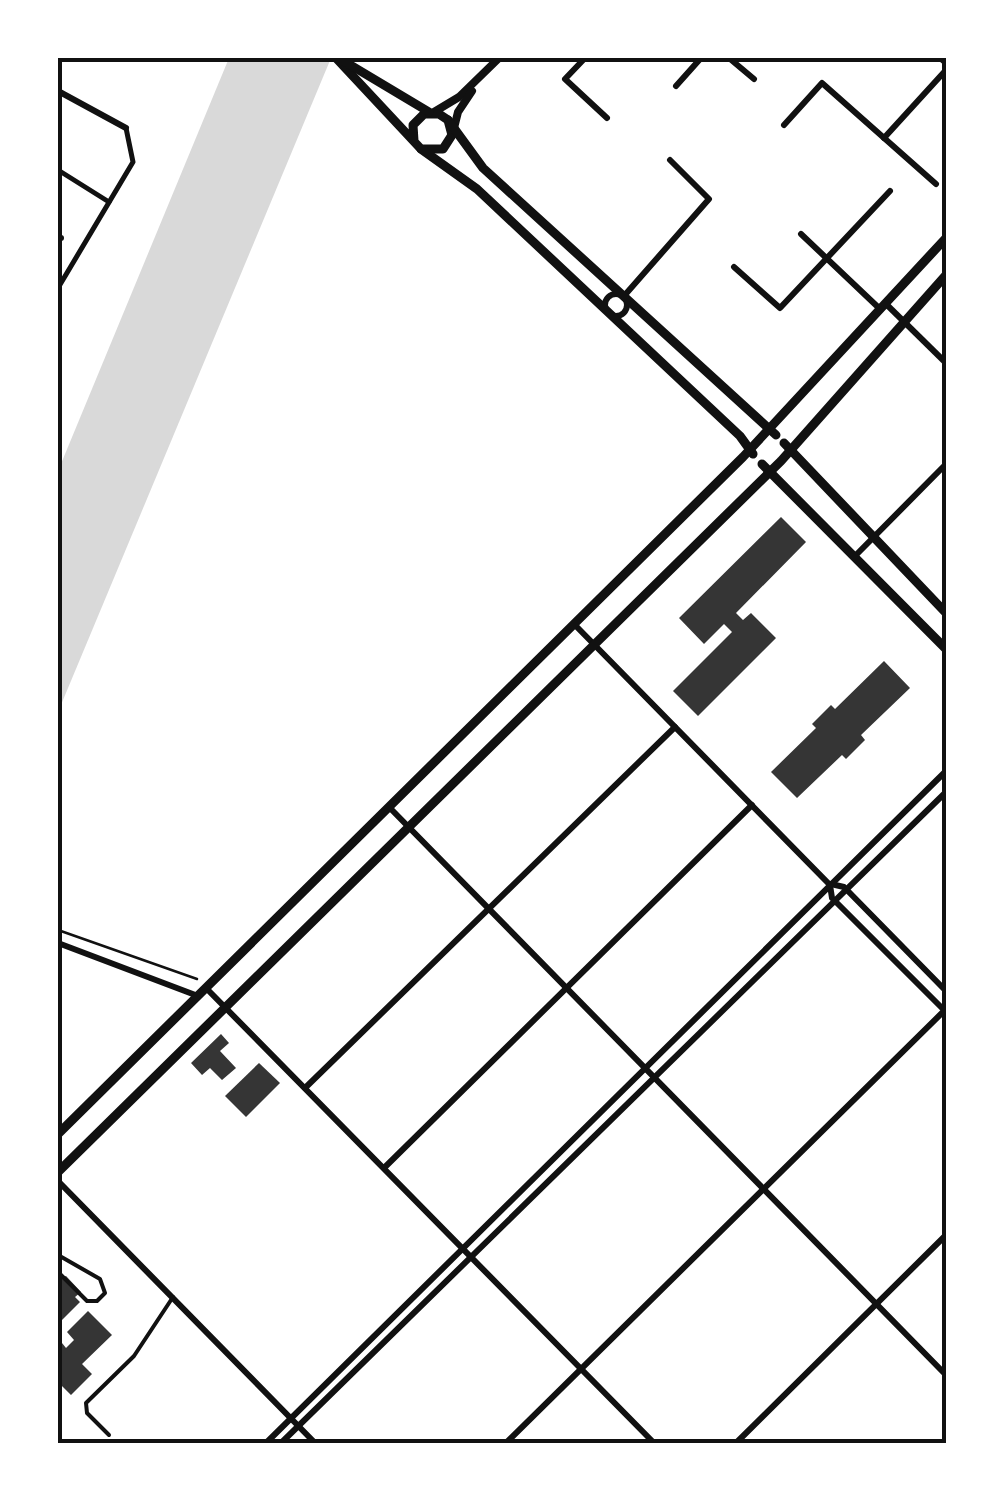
<svg xmlns="http://www.w3.org/2000/svg" width="1004" height="1501" viewBox="0 0 1004 1501" font-family="'Fira Sans Condensed',sans-serif">
	<style>
		.water { fill: #d9d9d9 }
		.building { fill: #353535 }
		.lines { fill: none; stroke-linecap: round; stroke-linejoin: round }
		.path { stroke: #111; stroke-width: 2.5 }
		.service { stroke: #111; stroke-width: 4 }
		.pedestrian { stroke: #111; stroke-width: 5 }
		.minor { stroke: #111; stroke-width: 6 }
		.tertiary { stroke: #111; stroke-width: 8 }
		.secondary { stroke: #111; stroke-width: 9 }
		.neatline { fill: none; stroke: #111; stroke-width: 4 }
	</style>
	<rect width="100%" height="100%" fill="#fff"/>
	<path class="water" d="M229,58H331L58,712V471Z"/>
	<g class="building">
		<path d="M781,517L806,542L736,613L743,620L751,613L776,638L698,716L673,691L732,632L724,624L704,644L679,618Z"/>
		<path d="M884,661L910,688L861,735L865,740L846,759L842,755L797,798L771,772L816,728L812,724L831,705L835,709Z"/>
		<path d="M221,1034L229,1043L220,1051L236,1068L222,1080L210,1068L202,1075L191,1063Z"/>
		<path d="M259,1063L280,1083L246,1117L225,1096Z"/>
		<path d="M66,1276L81,1292L75,1297L80,1302L58,1324V1279Z"/>
		<path d="M88,1311L112,1335L82,1364L92,1374L71,1395L60,1384L58,1387V1338L66,1348L74,1340L67,1332Z"/>
	</g>
	<g class="lines">
		<path class="path" d="M58,930L197,979"/>
		<g class="service">
			<path d="M58,1255L100,1279L105,1293L97,1301H87L58,1272"/>
			<path d="M109,1435L87,1413L86,1403L134,1356L173,1297"/>
		</g>
		<g class="pedestrian">
			<path d="M58,170L109,202"/>
			<path d="M58,288L133,162L126,128"/>
		</g>
		<g class="minor">
			<path d="M585,58L565,79L607,118"/>
			<path d="M729,58L754,79"/>
			<path d="M940,58L946,63"/>
			<path d="M676,86L701,58"/>
			<path d="M58,91L126,128"/>
			<path d="M784,125L822,83L936,184"/>
			<path d="M884,138L946,70"/>
			<path d="M801,234L880,309"/>
			<path d="M58,238H61"/>
			<path d="M734,267L780,308L890,191"/>
			<circle cx="616" cy="305" r="11"/>
			<path d="M624,296L709,199L670,160"/>
			<path d="M885,303L946,363"/>
			<path d="M855,556L946,464"/>
			<path d="M574,624L830,885L832,898L946,1012"/>
			<path d="M389,807L946,1375"/>
			<path d="M831,884L844,887L946,991"/>
			<path d="M58,943L198,996"/>
			<path d="M206,988L655,1444"/>
			<path d="M305,1088L675,727"/>
			<path d="M384,1168L752,805"/>
			<path d="M58,1181L316,1444"/>
			<path d="M265,1444L946,771"/>
			<path d="M280,1444L946,792"/>
			<path d="M505,1444L946,1009"/>
			<path d="M735,1444L946,1235"/>
		</g>
		<g class="tertiary">
			<path d="M434,112L459,97L499,58"/>
			<path d="M453,132L458,112L472,91"/>
		</g>
		<g class="secondary">
			<path d="M336,58L421,149H443L452,135L448,120L439,114H424L413,125L414,141"/>
			<path d="M342,60L429,112"/>
			<path d="M448,120L483,168L776,435"/>
			<path d="M421,149L477,189L740,436L753,454"/>
			<path d="M784,443L946,613"/>
			<path d="M762,464L946,649"/>
			<path d="M58,1134L743,457L946,238"/>
			<path d="M58,1172L781,461L946,275"/>
		</g>
	</g>
	<rect width="1004" height="1501" fill="none" stroke="#ffffff" stroke-width="120"/>
	<rect x="60" y="60" width="884" height="1381" class="neatline"/>
</svg>
